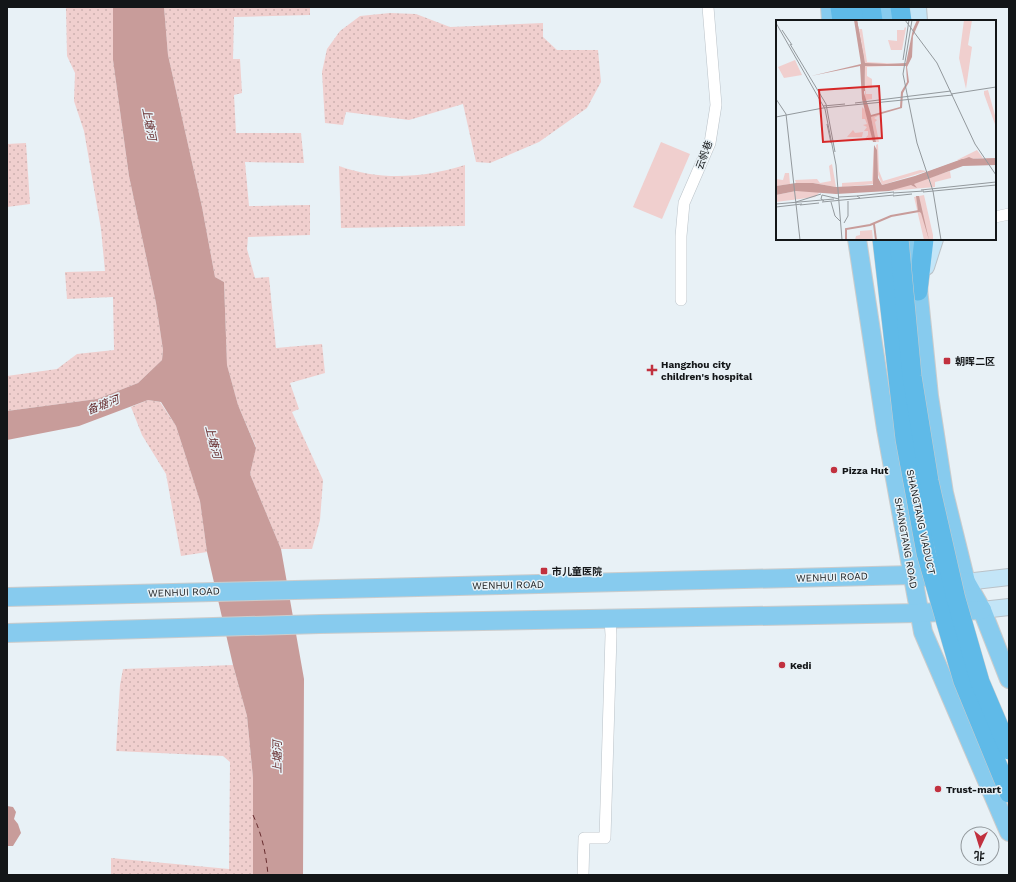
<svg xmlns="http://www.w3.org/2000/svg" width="1016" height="882" viewBox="0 0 1016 882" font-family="'Work Sans','Noto Sans SC',sans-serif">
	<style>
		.park { fill: url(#park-dots) }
		.pitch { fill: #f0cfce }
		.water { fill: #c89c9a }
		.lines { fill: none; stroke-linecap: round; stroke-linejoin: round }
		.ferry { stroke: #662c2e; stroke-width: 1; stroke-dasharray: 5 4; stroke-linecap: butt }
		.minor-casing { stroke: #bac2c8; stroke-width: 12 }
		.secondary-casing { stroke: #bac2c8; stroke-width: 18 }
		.primary-casing { stroke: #cbcccc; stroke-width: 20 }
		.trunk-casing { stroke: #cbcccc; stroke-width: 20 }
		.minor { stroke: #fff; stroke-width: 11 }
		.secondary { stroke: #c3e5f7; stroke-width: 16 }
		.primary { stroke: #87cbee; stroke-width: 18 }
		.trunk { stroke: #5fbae8; stroke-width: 19 }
		.trunk-bridge-casing { stroke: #cbcccc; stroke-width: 20; stroke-linecap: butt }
		.trunk-bridge { stroke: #5fbae8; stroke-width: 19 }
		.poi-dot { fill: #c1313f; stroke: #e8f1f6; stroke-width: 1.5 }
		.labels { text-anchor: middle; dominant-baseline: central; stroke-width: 3; stroke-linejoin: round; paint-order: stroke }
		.street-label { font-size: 10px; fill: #131618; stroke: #e8f1f6 }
		.poi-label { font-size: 10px; font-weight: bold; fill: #131618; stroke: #e8f1f6; text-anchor: start }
		.water-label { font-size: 11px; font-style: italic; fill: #662c2e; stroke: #e8f1f6 }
		.inset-river { fill: none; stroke: #c89c9a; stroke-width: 2 }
		.inset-road { fill: none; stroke: #93999d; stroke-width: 1 }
		.view { fill: #d62828; fill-opacity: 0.15; stroke: #d62828; stroke-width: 2 }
		.inset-edge { fill: none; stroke: #131618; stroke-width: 2 }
	</style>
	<defs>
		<pattern id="park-dots" width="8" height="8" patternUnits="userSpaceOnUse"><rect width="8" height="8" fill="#f0cfce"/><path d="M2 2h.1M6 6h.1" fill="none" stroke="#cdb1b0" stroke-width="1.8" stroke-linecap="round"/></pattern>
	</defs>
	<rect width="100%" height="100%" fill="#e8f1f6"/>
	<g class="park">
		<path d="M66,7H113V60L129,176L156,303L163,350L162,360L138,383L97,399L7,411V376L57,369L77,354L114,350L113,297L67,299L65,272L105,271L101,229L84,131L74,101L75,73L67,56Z"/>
		<path d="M164,7H310V15L234,17L233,59H240L242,93L234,95L236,133H301L304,163L245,162L249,206L310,205V235L248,237L247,249L255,278L269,277L276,348L322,344L325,373L290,383L299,409L292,412L323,480L320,520L312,549H281L250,474L256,447L238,405L227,365L224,282L215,277L202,207L168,55Z"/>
		<path d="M390,13L416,14L450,27L543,23V37L557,50H598L601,82L587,108L539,142L490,163L476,162L463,104L409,120L346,112L343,125L325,123L322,72L327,49L340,31L360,16Z"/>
		<path d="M26,143L30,204L7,207V144Z"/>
		<path d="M465,165V226L341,228L339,166C381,181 423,178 465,165Z"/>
		<path d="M148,400L160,402L176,426L200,501L207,552L181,556L166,474L142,435L131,407Z"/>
		<path d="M233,665L247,716L253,778V875H111V858L229,869L230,762L223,756L116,751L120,685L123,669Z"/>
	</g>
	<path class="pitch" d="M661,142L690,154L662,219L633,207Z"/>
	<g class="water">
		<path d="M113,7H164L168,55L202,207L215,277L224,282L227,365L238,405L256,448L250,474L281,549L304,679L303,875H253V778L247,716L233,665L207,552L200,501L176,426L161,402L148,400L79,426L7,440V411L97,399L138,383L162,360L163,350L156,303L129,176L113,60Z"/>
		<path d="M7,806L13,807L16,812L14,819L18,824L21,833L13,846H7Z"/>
	</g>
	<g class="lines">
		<path class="ferry" d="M253,815C262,835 266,853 268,875"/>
		<defs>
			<g id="minor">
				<path d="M995,217L1009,214"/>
				<path d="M681,300V236L684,203L710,143L716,105L708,7"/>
				<path d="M583,875L584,838H605L611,635L610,619"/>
			</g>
			<g id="secondary">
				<path d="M918,7L919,21"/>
				<path d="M926,267L935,239"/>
				<path d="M966,582L1009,577"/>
				<path d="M982,610L1009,607"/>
			</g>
			<g id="primary">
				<path d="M830,7L831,21"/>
				<path d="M889,7L890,21"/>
				<path d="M857,239L886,429L923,632L1009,832"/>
				<path d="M913,239L929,396L944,493L966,582L982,610L1009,679"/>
				<path d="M7,597L912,575L966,582"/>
				<path d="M7,633L320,624L919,613L982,610"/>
			</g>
			<g id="trunk">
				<path d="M840,7L842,21"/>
				<path d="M857,7L858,21"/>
				<path d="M871,7L873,21"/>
				<path d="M900,7L902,21"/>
				<path d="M918,291L924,239"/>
			</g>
		</defs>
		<use href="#minor" class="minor-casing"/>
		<use href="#secondary" class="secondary-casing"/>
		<use href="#primary" class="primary-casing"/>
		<use href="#trunk" class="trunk-casing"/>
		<use href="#minor" class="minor"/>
		<use href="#secondary" class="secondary"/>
		<use href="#primary" class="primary"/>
		<use href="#trunk" class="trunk"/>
		<defs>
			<g id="trunk-bridge">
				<path d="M882,239L905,439L926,553L963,681L1009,793"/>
				<path d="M899,239L912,376L929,481L956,599L980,682L1009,750"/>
			</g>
		</defs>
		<use href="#trunk-bridge" class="trunk-bridge-casing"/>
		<use href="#trunk-bridge" class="trunk-bridge"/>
	</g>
	<g class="poi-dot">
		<rect x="943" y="357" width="8" height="8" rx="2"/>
		<path d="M650 364h4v4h4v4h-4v4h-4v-4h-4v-4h4z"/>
		<circle cx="834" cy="470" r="4"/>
		<rect x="540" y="567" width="8" height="8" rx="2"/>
		<circle cx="782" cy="665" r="4"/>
		<circle cx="938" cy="789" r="4"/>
	</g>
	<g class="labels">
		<g class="street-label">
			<text transform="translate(704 155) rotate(-70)">云帆巷</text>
			<text transform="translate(921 522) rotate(78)">SHANGTANG VIADUCT</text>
			<text transform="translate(906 543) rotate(80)">SHANGTANG ROAD</text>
			<text transform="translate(832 577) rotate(-2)">WENHUI ROAD</text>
			<text transform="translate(508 585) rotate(-1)">WENHUI ROAD</text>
			<text transform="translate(184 592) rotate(-2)">WENHUI ROAD</text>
		</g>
		<g class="poi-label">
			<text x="955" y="361">朝晖二区</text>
			<text x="661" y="364">Hangzhou city<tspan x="661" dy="12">children's hospital</tspan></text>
			<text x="842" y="470">Pizza Hut</text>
			<text x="552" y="571">市儿童医院</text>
			<text x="790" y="665">Kedi</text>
			<text x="946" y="789">Trust-mart</text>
		</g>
		<g class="water-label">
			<text transform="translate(149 124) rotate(79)">上塘河</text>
			<text transform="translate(103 405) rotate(-21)">备塘河</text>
			<text transform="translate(213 442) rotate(76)">上塘河</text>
			<text transform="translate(277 757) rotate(-90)">上塘河</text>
		</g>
	</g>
	<g transform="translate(776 20)">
		<rect width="220" height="220" fill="#e8f1f6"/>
		<path d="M188,0H196L192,25L196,27L190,69L183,38ZM129,7L130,8L126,30H115L112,20L121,21V10H128ZM148,175L157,215V220H148L138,177ZM96,210L97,220H79L80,216L84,215V211Z" fill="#f0cfce"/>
		<path d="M83,9H86L91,42L125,44H89ZM19,40L26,55L8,58L2,47ZM89,45L111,46L91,47V56L96,59V68H89L90,74H96V79L90,80L89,77ZM212,70L220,99V107L208,74V71ZM86,87L90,91L97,121L88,120L92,115V111H88L91,107L87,105L91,104L89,99H86ZM107,93L98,98L101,100L99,102L103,122H100L95,97ZM77,110L79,113L87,112L86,117H71ZM102,124L103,151L107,161L144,150L151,151L106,165L101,152L100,125ZM98,127V164L66,167V163L96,161ZM201,130L207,138L181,140ZM56,144L60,167L37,163H20L19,160L41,159L44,163L55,161L53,146ZM174,151L175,158L159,162V167L113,171ZM9,153H13L14,164L0,166V159L7,160ZM20,171H37L44,172L39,177L0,182V175Z" fill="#f0cfce"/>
		<path d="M78,0H81L89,43L111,44L130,43L137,9L141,0H144L137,16L136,37L131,47L133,62L127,73L126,88L95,97L100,122H97L86,79L84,46L35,56L85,44ZM89,46H130L131,62L125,72L124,87L95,95L88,73ZM98,125L101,130L102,158L106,165L139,156L186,139L220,138V145L187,146L138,164L141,168L135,165L113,171L60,174L20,171L0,175V166L20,163H37L60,167L97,165ZM140,176H143L153,220L145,193L142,191Z" fill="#c89c9a" fill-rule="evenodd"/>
		<path class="inset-river" d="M80,0L87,38L88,71M0,170L26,167L61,171M64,171L113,167L193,138L201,142H220M98,204L100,220M70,220V209L94,205L115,196L143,191"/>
		<path class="inset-road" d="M129,0L161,43L199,124L220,155M136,0L127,54L141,123L157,171L165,220M0,3L49,89L60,145L66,220M6,10L16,25M14,24L50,84L59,132M127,40L133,0M175,74L220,67M0,79L10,94L24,220M79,83L175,71M47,86L69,84M0,97L47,88L177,75M51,104L55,123M145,170L220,162M147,172L220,165M117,173L148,171M81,176L118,172M117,176L136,174M63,177L81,176L84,178M48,181L45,179L46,175L63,179M20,182L45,174M46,182L118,175M55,182L59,196L65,202M0,184L58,179M24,185L43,183M0,187L26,184M68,203L72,196V181"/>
		<path class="view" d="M103,66L106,118L47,122L43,70Z"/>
		<rect width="220" height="220" class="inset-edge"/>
	</g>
	<rect width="1016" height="882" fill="none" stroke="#131618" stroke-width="16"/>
	<g transform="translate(980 846) rotate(184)"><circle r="19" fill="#e8f1f6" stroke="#93999d"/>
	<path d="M0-3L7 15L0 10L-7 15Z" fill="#c1313f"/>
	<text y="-6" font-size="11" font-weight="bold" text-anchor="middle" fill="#131618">北</text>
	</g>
</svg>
